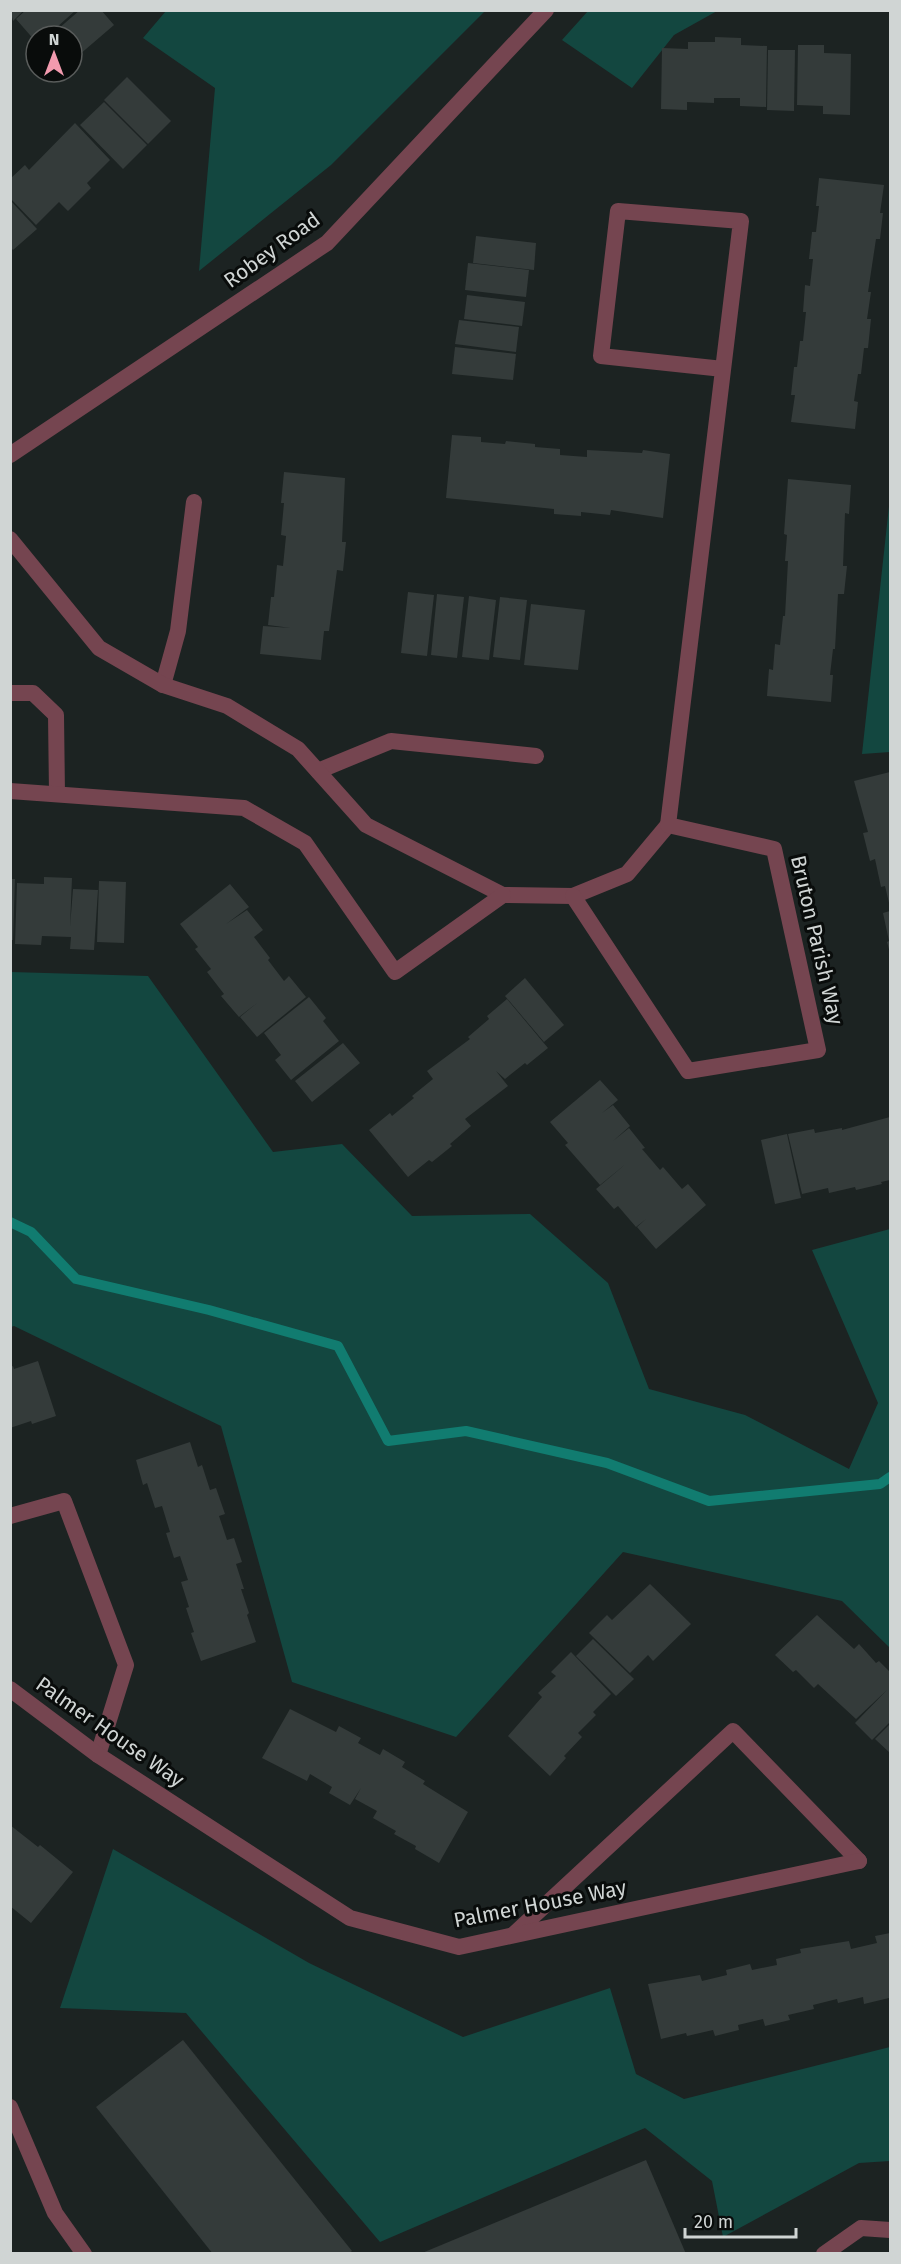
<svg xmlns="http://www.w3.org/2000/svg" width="901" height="2264" viewBox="0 0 901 2264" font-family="'Fira Sans',sans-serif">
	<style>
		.green { fill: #134740 }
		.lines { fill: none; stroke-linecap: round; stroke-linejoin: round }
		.stream { stroke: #117c70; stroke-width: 10 }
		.building { fill: #343b3a }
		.service { stroke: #754550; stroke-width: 16 }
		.minor { stroke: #754550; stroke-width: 16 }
		.tertiary { stroke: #754550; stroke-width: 16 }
		.labels { text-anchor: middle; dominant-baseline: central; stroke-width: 6; stroke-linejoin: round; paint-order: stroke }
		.street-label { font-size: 21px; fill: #d0d5d4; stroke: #090c0b }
	</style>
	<rect width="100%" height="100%" fill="#1c2322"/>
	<g class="green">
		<path d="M166,11V10L485,11L331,165L199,271L215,88L143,38Z"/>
		<path d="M588,11H717L674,35L632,88L562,40Z"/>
		<path d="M890,497V752L862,754Z"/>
		<path d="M11,972L148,976L273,1152L342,1144L412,1216L530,1214L608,1283L649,1389L745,1415L849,1469L878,1403L812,1250L890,1229V1648L842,1601L623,1552L456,1737L292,1682L221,1426L14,1326L11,1327Z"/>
		<path d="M113,1849L309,1963L463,2037L610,1988L636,2074L684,2099L890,2047V2161L859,2163L723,2237L712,2181L645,2128L380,2242L186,2013L60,2008Z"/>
	</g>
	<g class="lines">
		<path class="stream" d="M10,1222L31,1232L76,1279L209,1310L338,1346L388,1441L466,1431L607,1463L709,1501L880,1484L890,1477"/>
	</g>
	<g class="building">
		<path d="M10,10H24L13,21Z"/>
		<path d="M26,10H76L47,36H36V42L16,19Z"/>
		<path d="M80,10H101L114,25L72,61V36H50Z"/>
		<path d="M715,37L741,38V45L767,46L766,107L740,106V98H714V103L687,102V110L661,109L662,48L688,49V42H715Z"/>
		<path d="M798,45H824V53L851,54L850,115L823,114V106L797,105Z"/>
		<path d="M768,50H795L794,111L767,110Z"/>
		<path d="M127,77L171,121L148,144L104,100Z"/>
		<path d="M104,102L147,145L123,169L80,125Z"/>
		<path d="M75,123L110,160L87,183L91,188L68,211L59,202L36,225L10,198V179L25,165L29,170Z"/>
		<path d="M819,178L884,185L880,213H883L880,239H876L868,292H871L867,319H871L868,348H864L861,374H858L854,401L858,402L855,429L791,422L795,395H791L794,367H797L800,341H803L806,312H803L805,285L810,286L813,259H809L812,232H816L819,206H816Z"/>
		<path d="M10,200L37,229L13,250L10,247Z"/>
		<path d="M476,236L536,243L534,270L473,263Z"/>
		<path d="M468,263L529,270L526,297L465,290Z"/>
		<path d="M467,295L525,302L522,326L464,319Z"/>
		<path d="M459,320L519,327L516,352L455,344Z"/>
		<path d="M455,347L516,354L513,380L452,374Z"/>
		<path d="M452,435L481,437V442L505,444L506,441L535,444V447L560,449V455L587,457V450L642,453L643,450L670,454L663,518L611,510L610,515L581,512V516L554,514V509L446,498Z"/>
		<path d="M284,472L345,478L342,542H346L343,571L337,570L329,631H324L321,660L260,654L263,626L291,628L268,625L271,597H274L277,565L283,566L286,536L281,535L284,503H281Z"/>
		<path d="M788,479L851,485L849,514L845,513L843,566H847L844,594H838L835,649H833L830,675H833L831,702L767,696L769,669L773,670L775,644L780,645L783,616H785L788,561H785L787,535L784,534Z"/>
		<path d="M408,592L434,595L427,656L401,653Z"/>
		<path d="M437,594L464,597L457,658L431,655Z"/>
		<path d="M469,596L496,600L489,660L462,657Z"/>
		<path d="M500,597L527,600L520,660L493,657Z"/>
		<path d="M531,604L585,610L578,670L524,665Z"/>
		<path d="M890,772V907L885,886L881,887L875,859L870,861L863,833L868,832L854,781Z"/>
		<path d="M44,877L72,878L70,927L73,889L98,890L94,950L70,949L71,937L42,936L41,945L15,944L17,883L44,884Z"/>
		<path d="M10,879H15L13,940H10Z"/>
		<path d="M99,881L126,882L124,943L97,942Z"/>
		<path d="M230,884L249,907L226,924L247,910L263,930L254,937L270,958L268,960L284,981L289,976L306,997L257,1037L240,1017L257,1003L239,1017L221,996L224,994L207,972L211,969L195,949L198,947L180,924Z"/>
		<path d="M890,911V953L887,942L889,941L883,913Z"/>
		<path d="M525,978L564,1025L544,1042L505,996Z"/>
		<path d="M309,997L326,1018L323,1021L339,1041L291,1080L275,1060L281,1055L264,1033Z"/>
		<path d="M507,999L548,1048L527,1065L525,1063L505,1079L496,1071L508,1086L465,1119L471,1126L450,1144L452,1146L432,1162L429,1160L408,1177L369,1130L390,1113L392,1116L414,1098L412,1096L433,1079L427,1071L470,1039L468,1037L489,1019L487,1016Z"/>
		<path d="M343,1043L360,1063L312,1102L295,1081Z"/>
		<path d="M600,1080L618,1100L602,1113L613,1105L630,1126L613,1141L629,1128L645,1148L642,1149L660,1170L663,1167L682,1189L688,1184L706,1205L656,1249L637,1227L646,1219L636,1227L618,1206L614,1209L596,1189L627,1163L600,1185L565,1145L568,1143L550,1122Z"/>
		<path d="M890,1117V1180L881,1182L882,1184L856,1190L855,1187L829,1193L828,1188L802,1194L788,1134L814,1129L815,1133L842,1128V1130Z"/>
		<path d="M787,1134L801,1198L775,1204L761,1140Z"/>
		<path d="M38,1361L56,1416L32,1424L31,1421L10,1428V1367L13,1366L14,1369Z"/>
		<path d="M190,1442L198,1467L202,1465L210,1490L216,1488L225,1514L219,1516L227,1540L234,1538L242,1562L236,1564L244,1589H241L249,1613L247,1615L256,1642L201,1661L191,1633L194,1632L186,1608L189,1607L181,1582L188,1580L180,1556L174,1558L166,1533L170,1532L162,1506L155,1508L147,1483L143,1485L136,1460Z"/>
		<path d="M650,1584L691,1624L653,1661L648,1655L630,1673L589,1633L607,1615L612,1620Z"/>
		<path d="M817,1615L854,1649L859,1644L876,1663L879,1661L890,1672V1722L872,1740L855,1723L887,1690L856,1719L818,1684L814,1688L796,1670L793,1672L775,1655Z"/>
		<path d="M593,1639L634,1679L616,1696L576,1656Z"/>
		<path d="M571,1652L611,1694L593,1712L596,1715L578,1733L582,1737L564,1756L566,1758L550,1776L508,1736L542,1697L538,1693L556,1676L551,1672Z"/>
		<path d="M290,1709L336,1732L339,1726L361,1738L358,1743L380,1755L383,1749L405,1762L402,1767L425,1781L423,1784L468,1812L439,1863L415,1849L416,1846L394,1834L396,1831L373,1818L377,1811L355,1799L361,1788L350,1805L329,1793L332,1787L310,1774L307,1781L262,1758Z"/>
		<path d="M890,1724V1753L875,1739Z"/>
		<path d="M10,1825L38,1847L40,1845L73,1872L31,1923L10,1906Z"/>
		<path d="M890,1933L889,1998L864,2004L863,1997L838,2003L837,1999L813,2005L814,2009L788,2015L790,2020L765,2026L763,2019L738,2025L739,2030L715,2036L713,2030L687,2036L686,2033L661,2039L648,1984L700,1975L702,1981L727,1975L726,1970L750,1964L752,1970L777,1965L776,1959L801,1953L800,1949L849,1941L851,1949L877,1943L875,1936Z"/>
		<path d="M183,2040L352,2251L348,2254H213L96,2107Z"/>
		<path d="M646,2160L686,2254H422V2253Z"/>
	</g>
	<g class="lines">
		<g class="service">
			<path d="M163,685L178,631L194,502"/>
			<path d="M318,771L391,741L536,756"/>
			<path d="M10,1516L64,1501L126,1665L98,1755"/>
			<path d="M513,1935L733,1731L859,1861"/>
		</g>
		<g class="minor">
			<path d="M10,539L99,648L163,685L227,706L298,749L366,825L503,895L573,896L627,874L668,825"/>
			<path d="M10,693H33L56,715L57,794"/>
			<path d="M10,791L244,808L305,843L395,972L503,895"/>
			<path d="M573,896L688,1071L818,1050L774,849L668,825L741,221L618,211L601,356L723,369"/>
			<path d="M10,1689L98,1755L350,1918L459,1947L859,1861"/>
			<path d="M10,2107L55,2213L84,2254"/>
			<path d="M824,2254L861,2228L890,2230"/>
		</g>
		<path class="tertiary" d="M10,455L327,243L546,10"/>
	</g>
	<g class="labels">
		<g class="street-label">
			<text transform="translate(272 250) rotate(-36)">Robey Road</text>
			<text transform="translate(817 940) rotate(77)">Bruton Parish Way</text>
			<text transform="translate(110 1732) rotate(35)">Palmer House Way</text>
			<text transform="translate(540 1904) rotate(-11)">Palmer House Way</text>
		</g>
	</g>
	<rect width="901" height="2264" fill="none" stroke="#d0d5d4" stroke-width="24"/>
	<g transform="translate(54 54)"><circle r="28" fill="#090c0b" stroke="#595c5b" stroke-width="1.5"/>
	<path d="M0-4.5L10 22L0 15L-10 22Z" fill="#f29aae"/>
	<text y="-9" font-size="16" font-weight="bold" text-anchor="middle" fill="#d0d5d4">N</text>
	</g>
	<path d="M685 2228v9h111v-9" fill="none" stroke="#d0d5d4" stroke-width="3"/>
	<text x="694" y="2228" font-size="18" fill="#d0d5d4" stroke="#090c0b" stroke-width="4.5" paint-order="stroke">20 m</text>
</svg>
